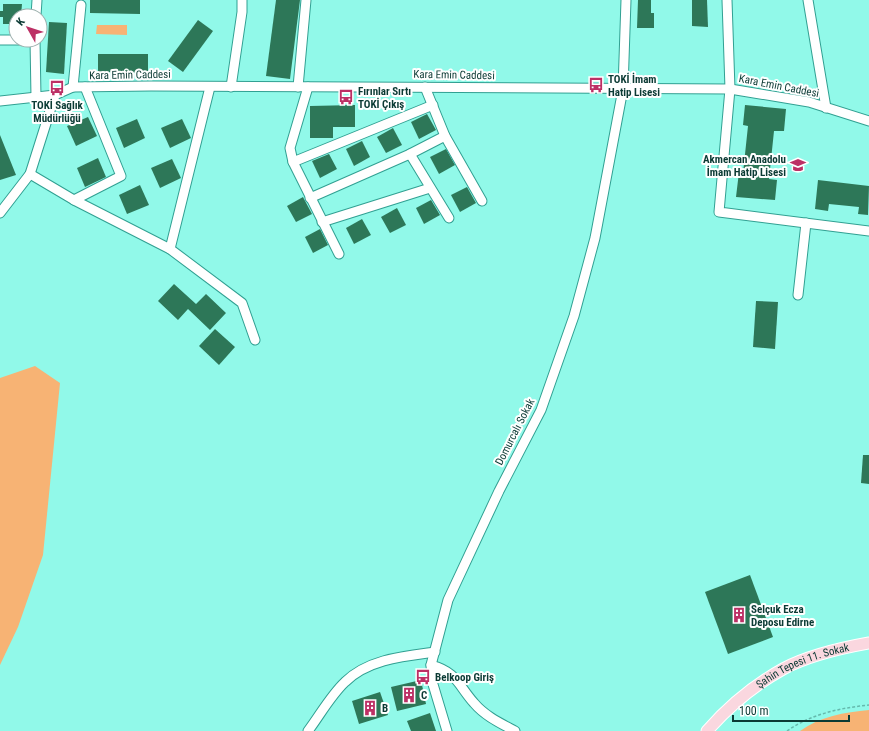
<svg xmlns="http://www.w3.org/2000/svg" width="869" height="731" viewBox="0 0 869 731" font-family="'Roboto Condensed',sans-serif">
	<style>
		.green { fill: #f7b374 }
		.building { fill: #2d7758 }
		.lines { fill: none; stroke-linecap: round; stroke-linejoin: round }
		.minor-casing { stroke: #31a092; stroke-width: 11 }
		.major-casing { stroke: #fff; stroke-width: 13 }
		.path { stroke: #65baad; stroke-width: 1.5; stroke-dasharray: 3 2; stroke-linecap: butt }
		.minor { stroke: #fff; stroke-width: 9 }
		.major { stroke: #fad7df; stroke-width: 11 }
		.labels { text-anchor: middle; dominant-baseline: central; stroke-width: 4; stroke-linejoin: round; paint-order: stroke }
		.street-label { font-size: 11px; fill: #0b3a34; stroke: #fff }
		.poi-label { font-size: 11px; font-weight: bold; fill: #0b3a34; stroke: #fff; text-anchor: start }
	</style>
	<rect width="100%" height="100%" fill="#91f9e9"/>
	<g class="green">
		<path d="M97,25H127V35L96,34Z"/>
		<path d="M35,366L60,383L43,555L18,627L0,665V378Z"/>
		<path d="M869,710V731H800C819,717 845,712 869,710Z"/>
	</g>
	<g class="building">
		<path d="M90,0H140V14L90,13Z"/>
		<path d="M276,0H300L290,79L266,76Z"/>
		<path d="M638,0H651V13H654V28H637Z"/>
		<path d="M692,0H707L708,27L692,26Z"/>
		<path d="M3,4H22L21,16H16V24H3V17H0V11H3Z"/>
		<path d="M198,20L213,31L183,72L168,61Z"/>
		<path d="M49,22L67,23L64,74L46,72Z"/>
		<path d="M98,54H148V73L98,72Z"/>
		<path d="M355,105V127H333V138H310V106Z"/>
		<path d="M745,105L786,109L784,131H774L769,179L777,180L775,200L736,197L739,172L743,173L748,126L743,125Z"/>
		<path d="M427,114L436,130L419,139L411,122Z"/>
		<path d="M88,117L97,136L76,146L67,126Z"/>
		<path d="M137,119L145,138L124,148L116,128Z"/>
		<path d="M182,119L191,138L170,148L161,128Z"/>
		<path d="M393,128L402,145L386,153L377,137Z"/>
		<path d="M0,135L16,175L0,180Z"/>
		<path d="M362,141L370,157L354,166L346,149Z"/>
		<path d="M446,149L455,165L439,174L430,157Z"/>
		<path d="M329,154L337,169L320,178L312,161Z"/>
		<path d="M98,158L106,177L85,187L77,168Z"/>
		<path d="M172,159L181,178L160,188L151,168Z"/>
		<path d="M818,180L869,186L868,215L858,214L859,207L829,204L828,211L815,209Z"/>
		<path d="M140,185L149,205L127,214L119,195Z"/>
		<path d="M467,187L476,203L460,212L451,195Z"/>
		<path d="M303,197L312,214L296,222L287,206Z"/>
		<path d="M431,200L440,215L424,224L416,208Z"/>
		<path d="M397,208L406,225L390,233L381,217Z"/>
		<path d="M362,219L371,235L354,244L346,228Z"/>
		<path d="M320,229L328,245L313,253L305,237Z"/>
		<path d="M174,284L196,304L206,294L226,313L210,330L188,309L178,320L158,301Z"/>
		<path d="M756,301L778,302L775,349L753,347Z"/>
		<path d="M215,329L235,347L219,365L199,346Z"/>
		<path d="M863,455H869V484L861,483Z"/>
		<path d="M750,575L773,637L728,654L705,592Z"/>
		<path d="M421,680L426,704L397,711L391,687Z"/>
		<path d="M380,692L388,715L359,724L352,701Z"/>
		<path d="M430,713L436,731H411L407,721Z"/>
	</g>
	<g class="lines">
		<defs>
			<g id="minor">
				<path d="M727,0L730,89L719,212L869,231"/>
				<path d="M808,0L826,108"/>
				<path d="M36,16L37,0"/>
				<path d="M0,40H35"/>
				<path d="M35,40L36,97"/>
				<path d="M73,87L81,5"/>
				<path d="M231,87L242,12V0"/>
				<path d="M298,87L306,0"/>
				<path d="M308,87L290,148L293,162L339,254"/>
				<path d="M425,87L445,136L482,201"/>
				<path d="M0,101L55,95L73,87L151,86L730,89L809,102L869,121"/>
				<path d="M410,154L449,218"/>
				<path d="M293,162L433,105"/>
				<path d="M30,174L74,200L170,249L242,303L255,340"/>
				<path d="M310,198L410,154L445,136"/>
				<path d="M74,200L121,176L85,87"/>
				<path d="M0,213L30,174L55,95"/>
				<path d="M322,222L430,188"/>
				<path d="M170,249L210,87"/>
				<path d="M798,295L806,223"/>
				<path d="M431,665C457,672 458,685 474,703C485,716 500,723 515,731"/>
				<path d="M308,731C320,715 331,695 345,682C368,659 405,656 435,652"/>
				<path d="M447,731L432,681L431,665L448,600L499,491L541,410L574,316L595,238L623,89L626,0"/>
			</g>
			<g id="major">
				<path id="s1" d="M707,731C728,707 756,684 783,669C809,655 841,648 869,643"/>
			</g>
		</defs>
		<use href="#minor" class="minor-casing"/>
		<use href="#major" class="major-casing"/>
		<path class="path" d="M787,731C811,714 840,708 869,705"/>
		<use href="#minor" class="minor"/>
		<use href="#major" class="major"/>
	</g>
	<defs>
		<symbol id="bus-bare" viewBox="-9 -9 18 18"><path d="M-5-6H5V4H4V6H2V4H-2V6H-4V4H-5ZM-3.5-4V0h7V-4ZM-3.5 1.2v1.5H-2V1.2ZM2 1.2v1.5H3.5V1.2Z" fill="#bc3065" stroke="#fff" stroke-width="2.5" paint-order="stroke"/></symbol>
		<symbol id="school-bare" viewBox="-9 -9 18 18"><path d="M0-5L7-2L0 1L-7-2ZM-4 1L0 2.5L4 1V4Q0 6-4 4Z" fill="#bc3065" stroke="#fff" stroke-width="2.5" paint-order="stroke"/></symbol>
		<symbol id="building-bare" viewBox="-9 -9 18 18"><path d="M-4-6H4V6H1V3H-1V6H-4ZM-2.5-4.3h1.7v1.8h-1.7ZM.8-4.3h1.7v1.8H.8ZM-2.5-1h1.7V.8h-1.7ZM.8-1h1.7V.8H.8Z" fill="#bc3065" stroke="#fff" stroke-width="2.5" paint-order="stroke"/></symbol>
	</defs>
	<g fill-rule="evenodd">
		<use href="#bus-bare" x="585" y="74" width="22" height="22"/>
		<use href="#bus-bare" x="46" y="77" width="22" height="22"/>
		<use href="#bus-bare" x="335" y="86" width="22" height="22"/>
		<use href="#school-bare" x="787" y="154" width="22" height="22"/>
		<use href="#building-bare" x="728" y="604" width="22" height="22"/>
		<use href="#bus-bare" x="412" y="666" width="22" height="22"/>
		<use href="#building-bare" x="398" y="684" width="22" height="22"/>
		<use href="#building-bare" x="359" y="697" width="22" height="22"/>
	</g>
	<g class="labels">
		<g class="street-label">
			<text transform="translate(130 75) rotate(-1)">Kara Emin Caddesi</text>
			<text transform="translate(454 75) rotate(1)">Kara Emin Caddesi</text>
			<text transform="translate(779 86) rotate(11)">Kara Emin Caddesi</text>
			<text transform="translate(515 432) rotate(-63)">Domurcalı Sokak</text>
			<text stroke="none"><textPath href="#s1" startOffset="118">Şahin Tepesi 11. Sokak</textPath></text>
		</g>
		<g class="poi-label">
			<text x="608" y="79">TOKİ İmam<tspan x="608" dy="13">Hatip Lisesi</tspan></text>
			<text x="358" y="91">Fırınlar Sırtı<tspan x="358" dy="13">TOKİ Çıkış</tspan></text>
			<text x="57" y="105" text-anchor="middle">TOKİ Sağlık<tspan x="57" dy="13">Müdürlüğü</tspan></text>
			<text x="786" y="159" text-anchor="end">Akmercan Anadolu<tspan x="786" dy="13">İmam Hatip Lisesi</tspan></text>
			<text x="751" y="609">Selçuk Ecza<tspan x="751" dy="13">Deposu Edirne</tspan></text>
			<text x="435" y="677">Belkoop Giriş</text>
			<text x="421" y="695">C</text>
			<text x="382" y="708">B</text>
		</g>
	</g>
	<g transform="translate(28 28) rotate(309)"><circle r="19" fill="#ffffff" stroke="#9db0ae"/>
	<path d="M0-3L7 15L0 10L-7 15Z" fill="#bc3065"/>
	<text y="-6" font-size="11" font-weight="bold" text-anchor="middle" fill="#0b3a34">K</text>
	</g>
	<path d="M733 715v6h116v-6" fill="none" stroke="#0b3a34" stroke-width="2"/>
	<text x="739" y="715" font-size="12" fill="#0b3a34" stroke="#ffffff" stroke-width="3" paint-order="stroke">100 m</text>
</svg>
